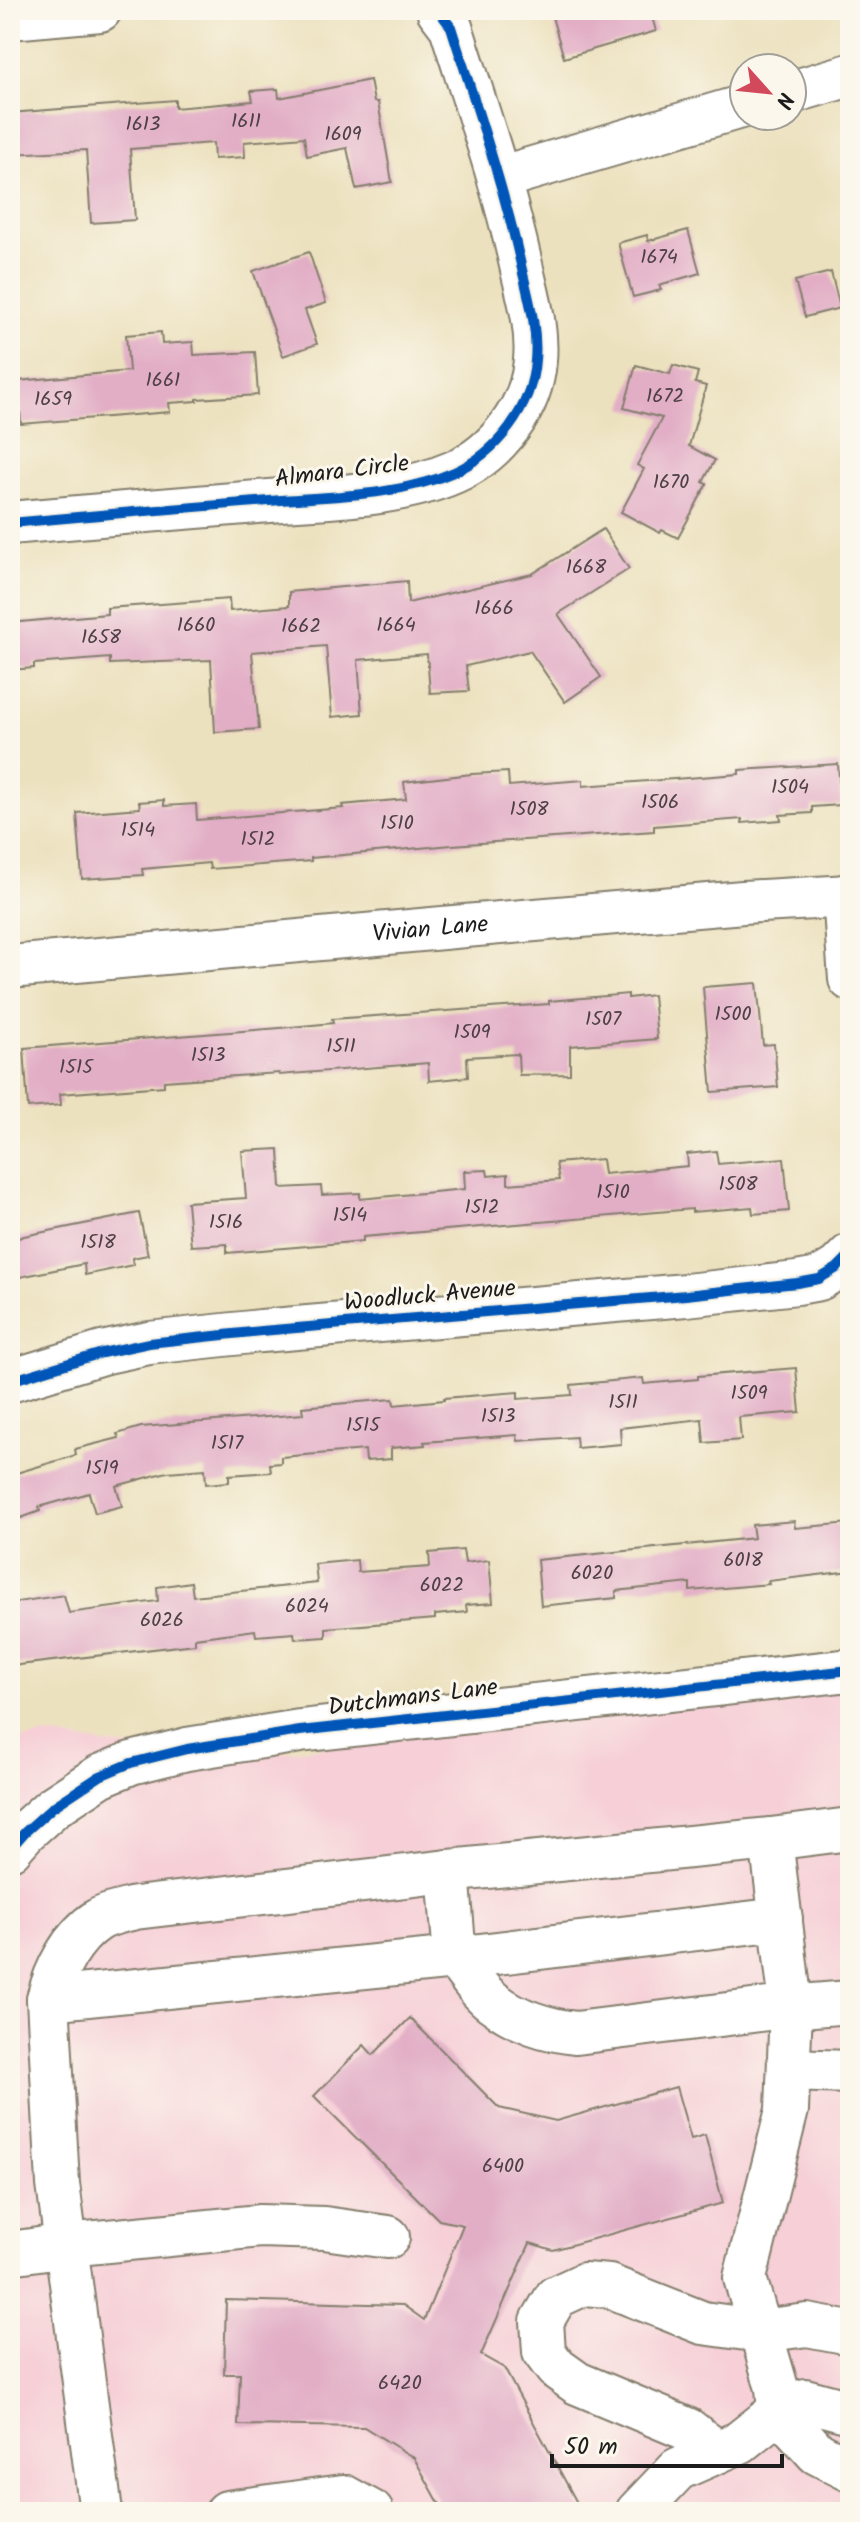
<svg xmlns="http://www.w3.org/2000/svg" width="860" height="2522" viewBox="0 0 860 2522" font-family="Kalam,sans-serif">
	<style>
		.built { fill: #f6cfd7 }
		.building { fill: #e2aec6 }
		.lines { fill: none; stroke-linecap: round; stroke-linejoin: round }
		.minor-casing { stroke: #847e6d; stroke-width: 46 }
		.minor { stroke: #fff; stroke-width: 42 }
		.cycleway-casing { stroke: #fbf7ec; stroke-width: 15 }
		.cycleway { stroke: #0057b8; stroke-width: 10 }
		.labels { text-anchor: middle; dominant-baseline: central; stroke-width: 6; stroke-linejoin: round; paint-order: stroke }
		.number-label { font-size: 20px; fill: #4e4046 }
		.street-label { font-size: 24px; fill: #1c1c1c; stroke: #fbf7ec }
	</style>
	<rect width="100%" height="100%" fill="#fbf7ec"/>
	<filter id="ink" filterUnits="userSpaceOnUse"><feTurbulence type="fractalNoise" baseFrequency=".0125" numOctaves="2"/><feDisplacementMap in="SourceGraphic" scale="16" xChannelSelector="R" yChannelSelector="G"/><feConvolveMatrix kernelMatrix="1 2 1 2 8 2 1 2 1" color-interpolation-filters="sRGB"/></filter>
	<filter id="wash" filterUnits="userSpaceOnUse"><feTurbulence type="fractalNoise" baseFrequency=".006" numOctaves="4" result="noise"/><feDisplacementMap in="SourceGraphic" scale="32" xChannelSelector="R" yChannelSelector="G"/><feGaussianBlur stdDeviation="1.8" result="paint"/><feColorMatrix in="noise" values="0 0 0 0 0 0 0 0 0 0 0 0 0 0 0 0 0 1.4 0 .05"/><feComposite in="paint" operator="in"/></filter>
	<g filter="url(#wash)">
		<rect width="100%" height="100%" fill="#ece1be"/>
		<path class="built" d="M850,1682V2512H10V1741L49,1735L210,1761Z"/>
		<g id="blocks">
			<g class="building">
				<path d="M550,10H650L656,31L564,58Z"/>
				<path d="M370,80L374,102H378L392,182L356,189L347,148L307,156L304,137L244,142L245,157L214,159L213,143L130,149L135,220L91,223L86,150L10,154V113L175,100V108L253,101L251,91L278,89L279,98Z"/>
				<path d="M688,230L700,273L659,285L661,290L633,297L618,243L647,235L648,241Z"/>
				<path d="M309,252L326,303L305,310L317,344L283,356L253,271Z"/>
				<path d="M831,272L840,308L805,317L795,281Z"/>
				<path d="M161,332L162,344L193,342L194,355L255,352L258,395L197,399V401L169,403L170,412L21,424L18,381L129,371L126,335Z"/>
				<path d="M636,365L670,374L673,365L698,372L695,383L706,386L689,446L715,460L703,482L707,484L678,538L662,530L660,533L621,512L644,469L637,465L662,418L624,408Z"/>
				<path d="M603,529L629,569L558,614L601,677L565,702L530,651L466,666L469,691L430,693L427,654L358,660L362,714L332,717L326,646L252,652L259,729L215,732L211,660L110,664V658L34,664V668L10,670V623L107,614V608L229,599L230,611L289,606V592L407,581L408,603L532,574Z"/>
				<path d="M838,764L841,805L812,807V813L780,815L781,820L742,823V819L654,826V831L452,845L311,858V861L210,869L209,863L142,869L143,875L82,879L77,813L140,808L139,802L164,800V806L196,804L197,820L343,808L342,805L406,799L404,782L472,774L508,772L509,786L583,780V786L739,774V770Z"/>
				<path d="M757,983L763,1045L774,1044L778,1087L712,1092L703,987Z"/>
				<path d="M628,994V998L653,995L657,1039L570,1046V1074L519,1075L518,1054L467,1057L468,1077L429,1081L428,1063L279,1075V1073L164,1081V1086L60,1094L61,1105L28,1108L24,1048L280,1028L333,1023L332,1019L549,1004V1001Z"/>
				<path d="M279,1149L281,1188L321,1186L322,1195L360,1193V1199L465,1189L464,1171L487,1170L488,1176L508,1174V1184L559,1180L556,1163L602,1159L604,1174L688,1166L687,1154L716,1151L718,1164L784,1158L789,1211L753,1214L752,1207L692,1212V1209L363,1237V1241L227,1253V1244L191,1246L187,1202L246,1198L242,1151Z"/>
				<path d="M139,1213L148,1255L132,1258L133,1265L85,1275L84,1264L10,1279V1241L24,1236Z"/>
				<path d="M796,1368L800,1412L739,1417L741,1440L704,1443L702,1419L620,1428L621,1444L577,1448L576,1437L518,1441L517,1435L424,1442L425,1445L391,1448V1459L366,1461L365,1450L281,1457V1463L270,1464L271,1472L229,1475V1482L206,1484L205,1469L167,1472L116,1486L122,1506L95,1513L89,1493L39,1507L40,1511L10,1522V1475L76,1455L75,1449L119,1438L117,1434L141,1427L303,1414L302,1407L393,1399L394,1405L444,1400V1398L518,1392V1399L572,1395L571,1385L643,1378L644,1384L698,1379V1376Z"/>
				<path d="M794,1521L795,1528L850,1523V1571L768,1581L769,1584L690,1591V1583L616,1591V1598L541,1606L537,1560L754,1538L752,1525Z"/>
				<path d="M463,1550L465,1563L489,1560L493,1603L466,1605L467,1612L435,1615V1619L326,1628V1637L295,1639L294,1633L256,1636L255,1630L195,1638V1644L10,1666V1603L64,1595L69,1613L158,1601L157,1587L191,1582L193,1596L317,1583L315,1564L357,1560L358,1572L430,1567L429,1553Z"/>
				<path d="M410,2018L499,2108L556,2121L676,2087L691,2139L705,2135L723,2203L553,2250L530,2243L481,2355L504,2368L582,2512H444L414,2458L364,2427L238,2425L240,2374H224L226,2300L403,2305L424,2320L463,2225L439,2220L314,2096L364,2045L373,2055Z"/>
			</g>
		</g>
	</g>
	<g filter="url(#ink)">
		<use href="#blocks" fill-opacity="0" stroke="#847e6d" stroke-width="2"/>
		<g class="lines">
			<defs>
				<g id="minor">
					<path d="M10,18L100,10"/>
					<path d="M792,92L850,75"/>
					<path d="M499,178L744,106"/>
					<path d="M10,523C96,515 183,508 269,501C330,496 397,497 454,472C497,453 532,408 535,360C538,328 528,296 521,265C503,184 476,106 451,27L438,10"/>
					<path d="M844,896L850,979"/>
					<path id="s1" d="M10,967L465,926L743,902L850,896"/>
					<path d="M10,1381L102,1353L149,1343L261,1331L686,1295L797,1283L819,1279L837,1268L850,1255"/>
					<path d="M771,1839L791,2006L787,2110L745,2278L777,2388L779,2411L817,2453L850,2470"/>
					<path d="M10,1849L25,1832L53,1807L100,1776L131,1763L187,1749L300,1731L850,1670"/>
					<path d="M448,1871L455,1958L781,1919"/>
					<path d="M48,1999L455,1958C467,1972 478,1991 493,2002C516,2020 547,2030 576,2033L776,2008L850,2002"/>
					<path d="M789,2070L850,2072"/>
					<path d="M10,2253L67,2245L260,2226L324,2228L388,2237"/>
					<path d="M717,2452L687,2429L577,2383L556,2368L544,2352L542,2321L556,2297L584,2284L609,2286L703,2323L761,2331L807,2325L850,2333"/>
					<path d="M101,2512L58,2184L48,1999C55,1970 72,1937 98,1920C108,1914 124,1911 135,1908L448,1871L771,1839L850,1829"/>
					<path d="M227,2512L343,2496L372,2512"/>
					<path d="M637,2512L678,2469L740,2442L779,2411L805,2400L850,2412"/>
				</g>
			</defs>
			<use href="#minor" class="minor-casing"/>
			<use href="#minor" class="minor"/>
			<defs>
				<g id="cycleway">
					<path d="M10,523C96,515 183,508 269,501C330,496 397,497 454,472C497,453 532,408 535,360C538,328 528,296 521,265C503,184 476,106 451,27L438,10"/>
					<path d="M10,1381L102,1353L149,1343L261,1331L686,1295L797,1283L819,1279L837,1268L850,1255"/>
					<path d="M10,1849L25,1832L53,1807L100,1776L131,1763L187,1749L300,1731L850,1670"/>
				</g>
			</defs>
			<use href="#cycleway" class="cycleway-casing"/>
			<use href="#cycleway" class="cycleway"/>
		</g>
	</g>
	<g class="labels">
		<g class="number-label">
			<text x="246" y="122">1611</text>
			<text x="143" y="125">1613</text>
			<text x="343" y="135">1609</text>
			<text x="659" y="258">1674</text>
			<text x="163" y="381">1661</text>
			<text x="665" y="397">1672</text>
			<text x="53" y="400">1659</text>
			<text x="671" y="483">1670</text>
			<text x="586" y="568">1668</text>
			<text x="494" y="609">1666</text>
			<text x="196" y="626">1660</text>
			<text x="396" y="626">1664</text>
			<text x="301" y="627">1662</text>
			<text x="101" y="638">1658</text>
			<text x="790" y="788">1504</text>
			<text x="660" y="803">1506</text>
			<text x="529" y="810">1508</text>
			<text x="397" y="824">1510</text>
			<text x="138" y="831">1514</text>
			<text x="258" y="840">1512</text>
			<text x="733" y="1015">1500</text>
			<text x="603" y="1020">1507</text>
			<text x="472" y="1033">1509</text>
			<text x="341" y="1047">1511</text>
			<text x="208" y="1056">1513</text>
			<text x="76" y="1068">1515</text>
			<text x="738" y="1185">1508</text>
			<text x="613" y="1193">1510</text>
			<text x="482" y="1208">1512</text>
			<text x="350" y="1216">1514</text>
			<text x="226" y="1223">1516</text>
			<text x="98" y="1243">1518</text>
			<text x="749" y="1394">1509</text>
			<text x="623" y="1403">1511</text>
			<text x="498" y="1417">1513</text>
			<text x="363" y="1426">1515</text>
			<text x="227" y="1444">1517</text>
			<text x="102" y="1469">1519</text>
			<text x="743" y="1561">6018</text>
			<text x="592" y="1574">6020</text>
			<text x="442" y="1586">6022</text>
			<text x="307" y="1607">6024</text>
			<text x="162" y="1621">6026</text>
			<text x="503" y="2167">6400</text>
			<text x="400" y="2384">6420</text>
		</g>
		<g class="street-label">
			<text transform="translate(342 472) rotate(-7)">Almara Circle</text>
			<text stroke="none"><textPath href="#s1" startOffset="422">Vivian Lane</textPath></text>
			<text transform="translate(430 1296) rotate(-5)">Woodluck Avenue</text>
			<text transform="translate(413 1698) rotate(-7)">Dutchmans Lane</text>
		</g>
	</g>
	<rect width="860" height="2522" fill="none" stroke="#fbf7ec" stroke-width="40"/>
	<g transform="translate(768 92) rotate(117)"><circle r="38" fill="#fbf7ec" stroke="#a29f99" stroke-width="2"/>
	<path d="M0-6L14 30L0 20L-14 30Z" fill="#d1495b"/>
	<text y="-12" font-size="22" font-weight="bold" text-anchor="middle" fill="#1c1c1c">N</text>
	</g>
	<path d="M552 2454v12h230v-12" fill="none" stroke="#1c1c1c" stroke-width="4"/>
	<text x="564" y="2454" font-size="24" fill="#1c1c1c" stroke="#fbf7ec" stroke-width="6" paint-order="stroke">50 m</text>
</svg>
